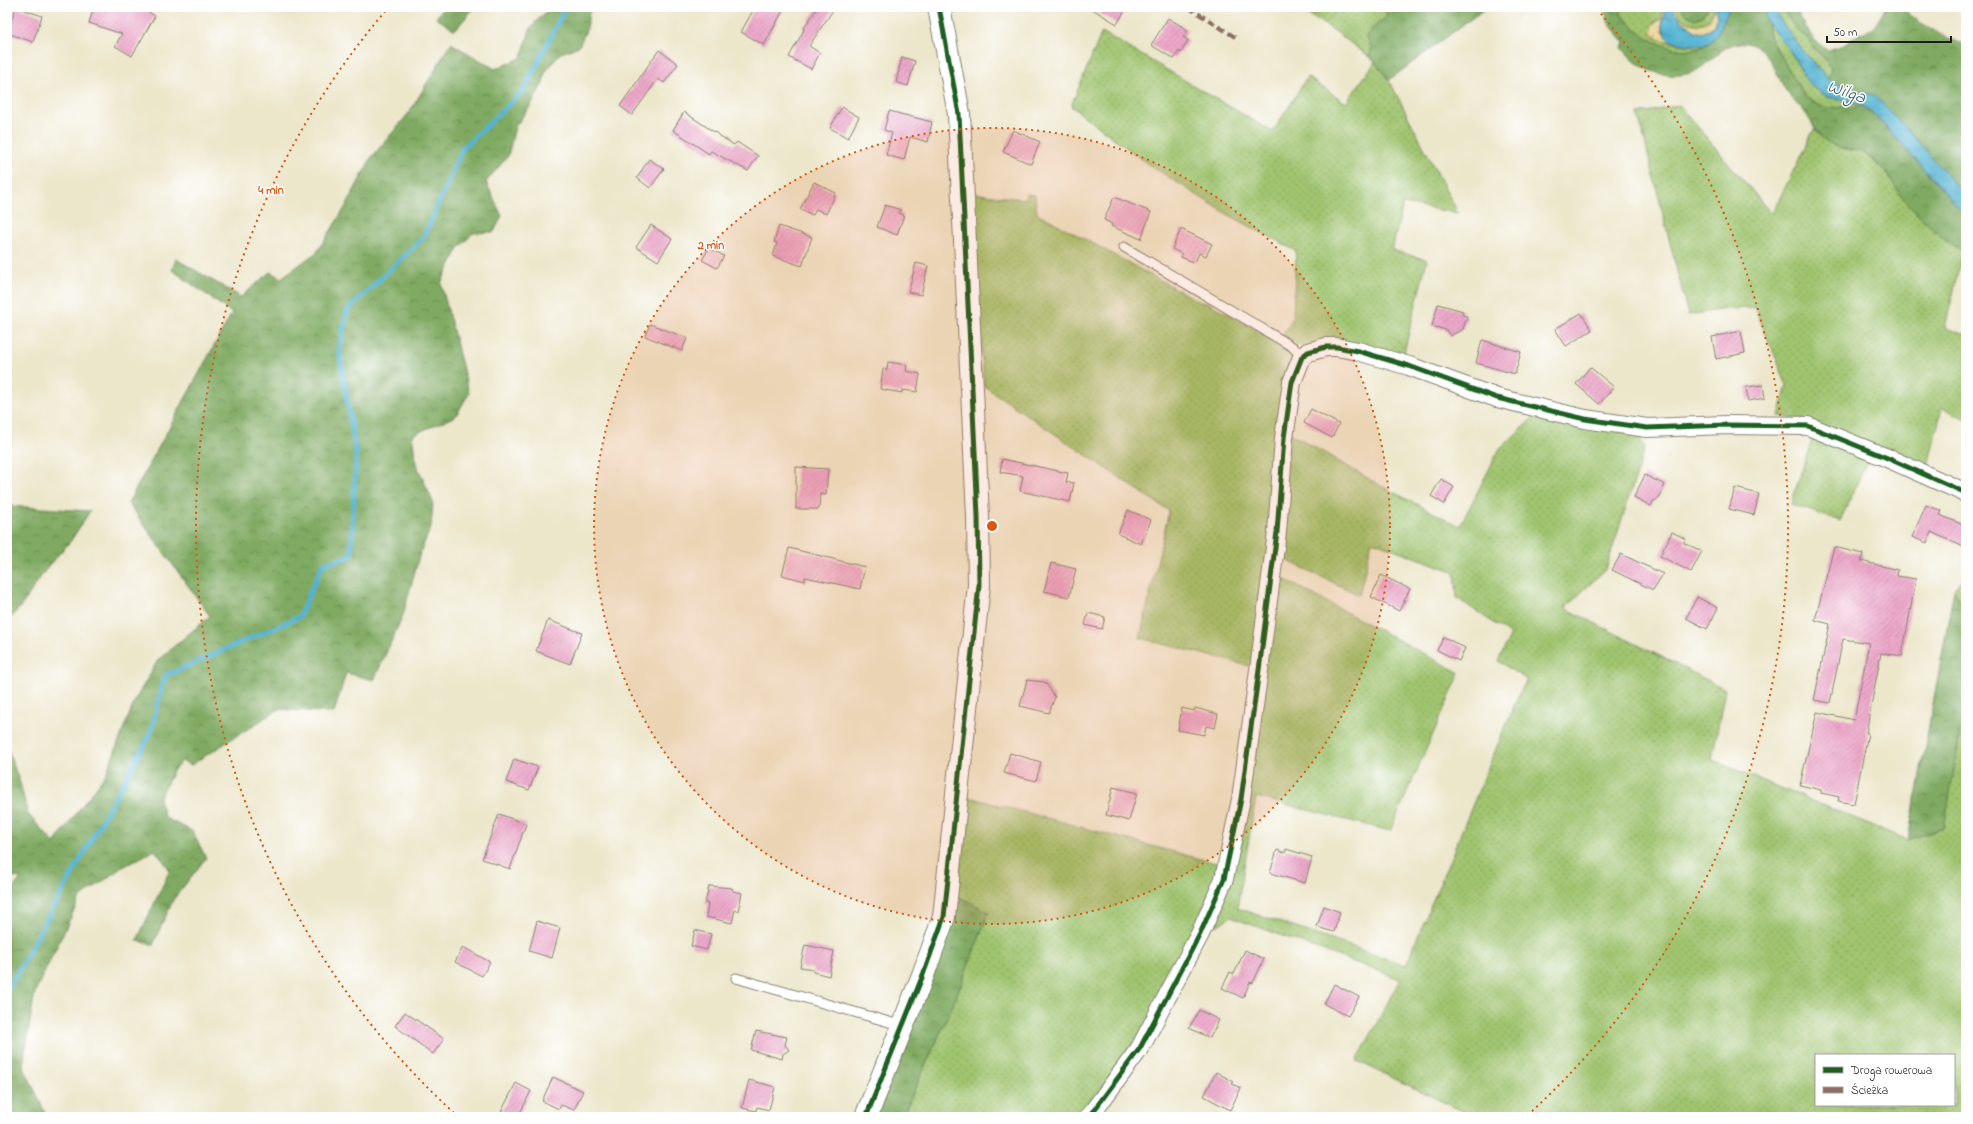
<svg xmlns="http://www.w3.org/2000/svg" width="1973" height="1124" viewBox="0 0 1973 1124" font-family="'Indie Flower',sans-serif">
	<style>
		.grass { fill: url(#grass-dots); stroke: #5e7046; fill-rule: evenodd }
		.forest { fill: url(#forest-crowns); stroke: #4e633f }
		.sand { fill: url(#sand-dots); stroke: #857b5d }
		.water { fill: url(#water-ripples); stroke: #386877 }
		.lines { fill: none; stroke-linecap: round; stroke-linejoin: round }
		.stream { stroke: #53b3d2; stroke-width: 5 }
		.building { fill: url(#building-hatch) }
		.service-casing { stroke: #848173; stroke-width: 11 }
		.minor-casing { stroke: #848173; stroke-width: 20 }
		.tertiary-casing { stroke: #848173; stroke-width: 24 }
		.service { stroke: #fff; stroke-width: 9 }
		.minor { stroke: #fff; stroke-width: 18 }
		.tertiary { stroke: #fff; stroke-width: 22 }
		.quiet { stroke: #8d6e63; stroke-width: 4; stroke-dasharray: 8 4; stroke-linecap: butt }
		.cycleway-casing { stroke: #fff; stroke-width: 8 }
		.cycleway { stroke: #1b5e20; stroke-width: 5 }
		.ring { fill: none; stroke: #de560d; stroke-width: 2; stroke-dasharray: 2 4 }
		.labels { text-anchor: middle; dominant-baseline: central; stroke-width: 3; stroke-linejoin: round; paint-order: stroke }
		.water-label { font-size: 18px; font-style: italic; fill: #35606e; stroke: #fff }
		.centre { fill: #de560d; stroke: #fff; stroke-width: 2 }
		.ring-label { font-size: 12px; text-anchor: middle; font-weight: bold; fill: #de560d; stroke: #fff; stroke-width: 3; stroke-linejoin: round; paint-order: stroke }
	</style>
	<defs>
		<pattern id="grass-dots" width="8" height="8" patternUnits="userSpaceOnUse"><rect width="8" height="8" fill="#a0c46f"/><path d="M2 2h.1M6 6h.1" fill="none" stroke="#89a860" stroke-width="1.8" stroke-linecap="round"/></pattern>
		<pattern id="forest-crowns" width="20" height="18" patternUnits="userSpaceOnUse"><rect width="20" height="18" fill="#80aa62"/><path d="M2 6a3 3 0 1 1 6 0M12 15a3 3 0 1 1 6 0" fill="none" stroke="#688a50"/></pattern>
		<pattern id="sand-dots" width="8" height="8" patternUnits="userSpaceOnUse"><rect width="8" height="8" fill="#eeda9e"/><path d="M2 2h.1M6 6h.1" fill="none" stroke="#ccba88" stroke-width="1.8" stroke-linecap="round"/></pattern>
		<pattern id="water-ripples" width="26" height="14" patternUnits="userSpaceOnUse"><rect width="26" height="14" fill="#53b3d2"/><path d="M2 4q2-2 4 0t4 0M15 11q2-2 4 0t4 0" fill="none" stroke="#4491aa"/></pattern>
		<pattern id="building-hatch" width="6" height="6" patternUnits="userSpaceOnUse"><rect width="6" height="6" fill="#eca7c9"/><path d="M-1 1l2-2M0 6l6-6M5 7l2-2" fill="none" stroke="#ca8fac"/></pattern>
	</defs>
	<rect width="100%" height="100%" fill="#fff"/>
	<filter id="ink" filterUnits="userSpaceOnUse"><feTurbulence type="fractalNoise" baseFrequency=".025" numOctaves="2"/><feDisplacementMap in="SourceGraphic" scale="8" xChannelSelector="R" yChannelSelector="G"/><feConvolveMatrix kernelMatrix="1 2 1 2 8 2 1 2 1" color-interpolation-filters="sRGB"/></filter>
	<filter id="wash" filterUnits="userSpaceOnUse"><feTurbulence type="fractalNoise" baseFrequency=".012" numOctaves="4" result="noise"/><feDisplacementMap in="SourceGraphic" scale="16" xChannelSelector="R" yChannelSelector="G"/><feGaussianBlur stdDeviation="0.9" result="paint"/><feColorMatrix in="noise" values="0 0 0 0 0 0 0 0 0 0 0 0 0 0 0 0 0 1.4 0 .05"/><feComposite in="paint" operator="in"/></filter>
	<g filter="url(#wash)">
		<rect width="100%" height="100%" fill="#ece6ca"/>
		<g class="grass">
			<path d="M1296,7H1385L1387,16L1369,44L1372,49L1369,57L1335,31Z"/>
			<path d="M1621,7H1662V19L1654,22L1656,37C1670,44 1693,48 1708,44C1685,57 1658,47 1639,32C1632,27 1628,20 1621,15Z"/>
			<path d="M1675,7H1681L1688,16H1703L1709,7H1715L1708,21C1693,29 1681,21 1675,7Z"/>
			<path d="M1774,7H1782L1797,31L1808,38L1814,49L1828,62L1831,70L1828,78L1803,51L1782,23Z"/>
			<path d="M1767,22L1789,49L1805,78L1812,87L1828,97L1863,106L1875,116L1866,109L1850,107L1828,108L1820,106L1806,98L1771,40Z"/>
			<path d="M1102,32L1273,132L1307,77L1346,103L1375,62L1389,80L1458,213L1403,204L1392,250L1427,260L1402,360L1303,348L1281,334L1289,326L1293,317L1296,251L1227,214L1148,164L1071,106Z"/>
			<path d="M1679,105L1772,214L1814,129L1820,136L1849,150L1861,151L1882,168L1915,212L1933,230L1963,251L1945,328L1966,334V419L1942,408L1927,470L1812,422L1779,416L1787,385L1755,308L1726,309L1688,315L1638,114Z"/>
			<path d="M971,192L985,195L1024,199L1026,194L1035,195L1037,213L1202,303L1204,301L1210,304L1272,339L1286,349L1296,363L1257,668L1140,638L1169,511L984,386Z"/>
			<path d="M1536,415L1637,434L1645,447L1606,569L1565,608L1725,689L1712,760L1908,840L1954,590L1966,575V1117H1475L1357,1061L1400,979L1231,917L1216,926L1245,795L1276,575L1460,673L1390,831L1256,797L1237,908L1406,965L1518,696L1527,680L1498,661L1511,635L1457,598L1455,572L1372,541L1359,595L1278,556L1290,433L1383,487L1460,526L1499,450ZM1816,1055H1954V1105H1816Z"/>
			<path d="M1813,436L1869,457L1840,521L1791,504Z"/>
			<path d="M968,797L1223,865L1150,1020L1109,1081L1078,1117H902L952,1007L989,912L957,896Z"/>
		</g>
		<g class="forest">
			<path d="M444,7H475L455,30L436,18Z"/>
			<path d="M550,7H595L589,13L587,28L579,46L559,54L545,73L543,83L531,105L515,127L508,156L486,182L502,216L494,232L473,233L459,248L441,283L469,393L456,416L412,435L416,463L433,502L431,527L420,553L403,615L374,680L346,673L334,713L279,709L191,765L182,761L173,771L159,799L165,818L192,831L206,858L173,900L153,945L137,940L170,870L155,850L121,868L80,898L35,992L23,1065L47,1117H7V896L21,878L13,877L10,867L7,864V747L20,783L28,814L54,843L106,774L135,700L158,660L210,616L128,503L232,313L172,270L176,259L241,297L270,272L281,278L317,252L345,208L371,158L409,113L451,43L495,69L521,58L531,27Z"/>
			<path d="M1385,7H1487L1389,80L1375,62L1369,57L1372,49L1366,36L1370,30L1387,16Z"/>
			<path d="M1603,7H1621V15C1628,20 1633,27 1639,32C1660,48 1698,61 1717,35C1723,27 1725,16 1730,7H1763L1771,40L1806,98L1820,106L1828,108L1859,107L1866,109L1875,116L1966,216V252C1940,241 1916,214 1899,192C1893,184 1888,174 1881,167C1876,162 1866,153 1859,151C1851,149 1843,150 1835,146C1816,137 1815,126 1804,111C1800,105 1794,101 1789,95C1777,80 1772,50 1750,44C1729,38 1717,56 1703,66C1686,80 1658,77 1640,65C1633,61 1628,54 1622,48L1624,41L1609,24Z"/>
			<path d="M1681,7H1709L1703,16L1695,19L1686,14Z"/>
			<path d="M1782,7H1794L1814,40L1828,50L1844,45L1859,34L1872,29L1881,16L1885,7H1904C1912,19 1921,23 1934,30C1948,37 1950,41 1966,44V196L1906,128L1875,96L1833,82L1828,78L1831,70L1828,62L1814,49L1808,38L1797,31Z"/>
			<path d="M9,506L90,511L70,542L48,566L22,605L7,622V510Z"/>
			<path d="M1954,590L1966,612V700L1944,828L1908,840Z"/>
			<path d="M957,896L989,912L952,1007L902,1117H876L942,951Z"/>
		</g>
		<g class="sand">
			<path d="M1662,7L1665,11C1665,16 1662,20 1662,24C1662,34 1670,40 1678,43L1662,40L1651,32L1653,24L1662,19Z"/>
			<path d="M1672,7H1675C1681,21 1693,29 1708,21L1715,7L1717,18L1715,25L1703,33C1692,32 1677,17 1672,7Z"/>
		</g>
		<g class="water">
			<path d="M1663,7H1672C1677,17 1692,32 1703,33L1715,25L1717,18L1715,7H1730C1719,26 1720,48 1691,45C1683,44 1674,43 1667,38L1662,25L1665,15Z"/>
			<path d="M1763,7H1774C1779,24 1818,71 1833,82L1875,96L1906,128L1966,196V216L1902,144L1869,109L1857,103L1828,97L1809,84L1791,52L1767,22Z"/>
		</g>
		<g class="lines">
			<g class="stream">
				<path d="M7,991L150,735L165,676L299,617L323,564L351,556L356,454L339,351L347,311L424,237L462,149L524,90L566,7"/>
				<path d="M7,1070L9,1082L7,1100"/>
			</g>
		</g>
		<g id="blocks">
			<g class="building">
				<path d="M16,7L42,16L33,42L7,33Z"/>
				<path d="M94,7H140L155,16L132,56L115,46L122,34L89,23Z"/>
				<path d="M755,7H785L764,45L741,32Z"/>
				<path d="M818,7H835L809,46L820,53L811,69L789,57L804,30L803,29Z"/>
				<path d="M1089,7H1127L1117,24Z"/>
				<path d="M1168,18L1188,30L1183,37L1188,40L1181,53L1179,51L1174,59L1151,45Z"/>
				<path d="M659,50L678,64L664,83L658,79L632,115L620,106Z"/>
				<path d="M902,57L915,61L908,86L896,82Z"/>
				<path d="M842,107L859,117L848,138L830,128Z"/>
				<path d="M889,111L932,122L928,142L910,137L904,160L886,155L892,133L884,130Z"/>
				<path d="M684,112L734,145L737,142L758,156L748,171L711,151L709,154L673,130Z"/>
				<path d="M1013,130L1040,142L1031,164L1003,152Z"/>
				<path d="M649,159L664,169L650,188L637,178Z"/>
				<path d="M814,182L836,193L826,214L816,209L813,215L800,209Z"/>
				<path d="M1114,197L1151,212L1141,239L1111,226L1112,224L1104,220Z"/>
				<path d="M885,205L901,210L899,213L904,215L897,235L877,227Z"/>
				<path d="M651,225L672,239L658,261L636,247Z"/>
				<path d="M779,226L812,237L802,266L773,256L777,243L774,242Z"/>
				<path d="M1181,229L1212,244L1206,256L1199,253L1195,263L1181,257L1182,254L1172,249Z"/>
				<path d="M709,248L724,256L717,268L702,260Z"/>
				<path d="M916,263L928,266L921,295L908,292Z"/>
				<path d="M1438,304L1463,311L1462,315L1467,316L1463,329L1450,336L1446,330L1432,326Z"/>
				<path d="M1581,313L1592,330L1566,346L1555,329Z"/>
				<path d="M650,324L687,338L682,351L645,336Z"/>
				<path d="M1741,331L1745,353L1716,359L1712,337Z"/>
				<path d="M1482,340L1521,352L1515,374L1476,363Z"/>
				<path d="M888,362L907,365L906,371L920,374L917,392L902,390V393L880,389L883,369L887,370Z"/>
				<path d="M1590,367L1614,387L1599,404L1576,384Z"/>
				<path d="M1763,385L1765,398L1748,401L1746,387Z"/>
				<path d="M1311,409L1339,424L1332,438L1304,423Z"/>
				<path d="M1002,459L1068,473L1066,482L1074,483L1070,502L1020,491L1023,476L1000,472Z"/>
				<path d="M796,467L828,469L826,495L820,494L819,509H796Z"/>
				<path d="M1645,475L1665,485L1656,501L1654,500L1651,506L1634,497Z"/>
				<path d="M1441,479L1454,487L1444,504L1431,496Z"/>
				<path d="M1735,488L1759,494L1754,515L1729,509Z"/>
				<path d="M1926,505L1942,511L1940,515L1966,526V548L1931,532L1927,543L1912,537Z"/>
				<path d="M1128,510L1151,520L1141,544L1118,534Z"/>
				<path d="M1672,532L1686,539L1684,543L1702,551L1691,572L1660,556Z"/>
				<path d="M1834,547L1863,554L1861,561L1898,570L1897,576L1916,579L1902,656L1881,653L1866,733H1868L1854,804L1838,801L1839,797L1821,793V790L1800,785L1817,712L1854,720L1869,643L1843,639L1830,703L1814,700L1830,624L1815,620Z"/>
				<path d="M789,548L865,567L860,589L805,577V581L782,575Z"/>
				<path d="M1621,554L1663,574L1653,590L1612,570Z"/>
				<path d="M1051,563L1076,569L1069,597L1044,591Z"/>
				<path d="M1381,575L1410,589L1399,611L1371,597Z"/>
				<path d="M1697,597L1718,608L1707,629L1686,618Z"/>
				<path d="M1088,613L1105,617L1102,629L1085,625Z"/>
				<path d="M548,620L582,633L570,664L536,651Z"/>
				<path d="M1444,637L1465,648L1459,661L1437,650Z"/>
				<path d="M1027,680L1045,682L1055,697L1049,713L1020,706Z"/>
				<path d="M1182,708L1194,711L1195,708L1218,714L1215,728L1206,726L1204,735L1178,730Z"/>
				<path d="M1010,753L1041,762L1036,781L1004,773Z"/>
				<path d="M514,759L538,767L529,790L506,782Z"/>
				<path d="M1113,787L1137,793L1129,821L1106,815Z"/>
				<path d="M499,814L526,824L510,869L482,859Z"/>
				<path d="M1286,849L1312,857L1305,883L1270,873L1277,850L1285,853Z"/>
				<path d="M709,886L732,888L733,891L742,893L738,911L735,910L732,923L706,917L708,904L705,903Z"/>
				<path d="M1324,906L1340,912L1334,932L1317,927Z"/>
				<path d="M537,921L560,928L552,958L529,951Z"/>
				<path d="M695,930L711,934L707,950L691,946Z"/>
				<path d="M805,945L834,951L829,976L813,972V969L800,967Z"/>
				<path d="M463,947L490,962L482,976L455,962Z"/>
				<path d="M1245,950L1264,959L1253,983L1250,982L1243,998L1222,988L1230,972L1234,974Z"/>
				<path d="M1334,984L1359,997L1348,1016L1324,1004Z"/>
				<path d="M1199,1010L1219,1020L1210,1038L1189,1028Z"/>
				<path d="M405,1012L444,1039L433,1054L395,1026Z"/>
				<path d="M756,1031L787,1037L785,1045L789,1050L783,1054L782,1059L751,1050Z"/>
				<path d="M1216,1072L1234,1082L1232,1084L1241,1088L1230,1110L1204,1096Z"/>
				<path d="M553,1077L583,1091L574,1110L561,1105L559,1109L542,1101Z"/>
				<path d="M749,1080L775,1087L769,1110L757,1107L756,1111L742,1108Z"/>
				<path d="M516,1083L531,1091L518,1117H511L501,1112Z"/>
			</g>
		</g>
	</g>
	<g filter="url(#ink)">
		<use href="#blocks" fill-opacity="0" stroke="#848173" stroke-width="1"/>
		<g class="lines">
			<defs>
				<g id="service">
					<path d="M1124,247L1293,347L1302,357"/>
					<path d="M736,978L903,1026"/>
				</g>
				<path id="minor" d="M1089,1117L1140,1048L1200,934L1224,879L1241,799L1259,670L1277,532L1284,438L1292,382L1302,357L1308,352L1326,347H1337L1358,351L1409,366L1497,398L1585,419L1647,428L1726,425L1808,426L1885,457L1966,493"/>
				<path id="tertiary" d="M866,1117L923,975L944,917L979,585L978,516L959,114L939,7"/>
			</defs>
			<use href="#service" class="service-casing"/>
			<use href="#minor" class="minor-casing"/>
			<use href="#tertiary" class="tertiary-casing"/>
			<use href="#service" class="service"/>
			<use href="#minor" class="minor"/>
			<use href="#tertiary" class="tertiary"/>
			<path class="quiet" d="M1188,7L1238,39"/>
			<defs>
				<g id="cycleway">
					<path d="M866,1117L923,975L944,917L979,585L978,516L959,114L939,7"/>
					<path d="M1089,1117L1140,1048L1200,934L1224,879L1241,799L1259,670L1277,532L1284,438L1292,382L1302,357L1308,352L1326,347H1337L1358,351L1409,366L1497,398L1585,419L1647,428L1726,425L1808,426L1885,457L1966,493"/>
				</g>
			</defs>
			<use href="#cycleway" class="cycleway-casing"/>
			<use href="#cycleway" class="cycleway"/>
		</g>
	</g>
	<circle cx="992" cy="526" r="398" fill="#de560d" fill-opacity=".12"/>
	<g class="ring">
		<circle cx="992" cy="526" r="398"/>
		<path d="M454 1113A796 796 0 0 1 387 9M1597 9A796 796 0 0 1 1530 1113"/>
	</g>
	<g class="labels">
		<g class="water-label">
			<text transform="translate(1846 93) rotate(19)">Wilga</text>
		</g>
	</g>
	<circle cx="992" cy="526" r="6" class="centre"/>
	<g class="ring-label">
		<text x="271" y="194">4 min</text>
		<text x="711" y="249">2 min</text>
	</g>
	<rect width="1973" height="1124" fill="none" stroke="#fff" stroke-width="24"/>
	<rect x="1815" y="1054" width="140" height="52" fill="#ffffff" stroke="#a4a4a4"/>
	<rect x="1823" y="1067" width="20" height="6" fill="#1b5e20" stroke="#a4a4a4"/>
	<text x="1851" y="1074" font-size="12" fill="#1c1c1c">Droga rowerowa</text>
	<rect x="1823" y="1087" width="20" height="6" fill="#8d6e63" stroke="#a4a4a4"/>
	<text x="1851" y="1094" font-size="12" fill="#1c1c1c">Ścieżka</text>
	<path d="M1827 36v6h124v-6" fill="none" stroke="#1c1c1c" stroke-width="2"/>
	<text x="1833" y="36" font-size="12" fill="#1c1c1c" stroke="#ffffff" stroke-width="3" paint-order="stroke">50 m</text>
</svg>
